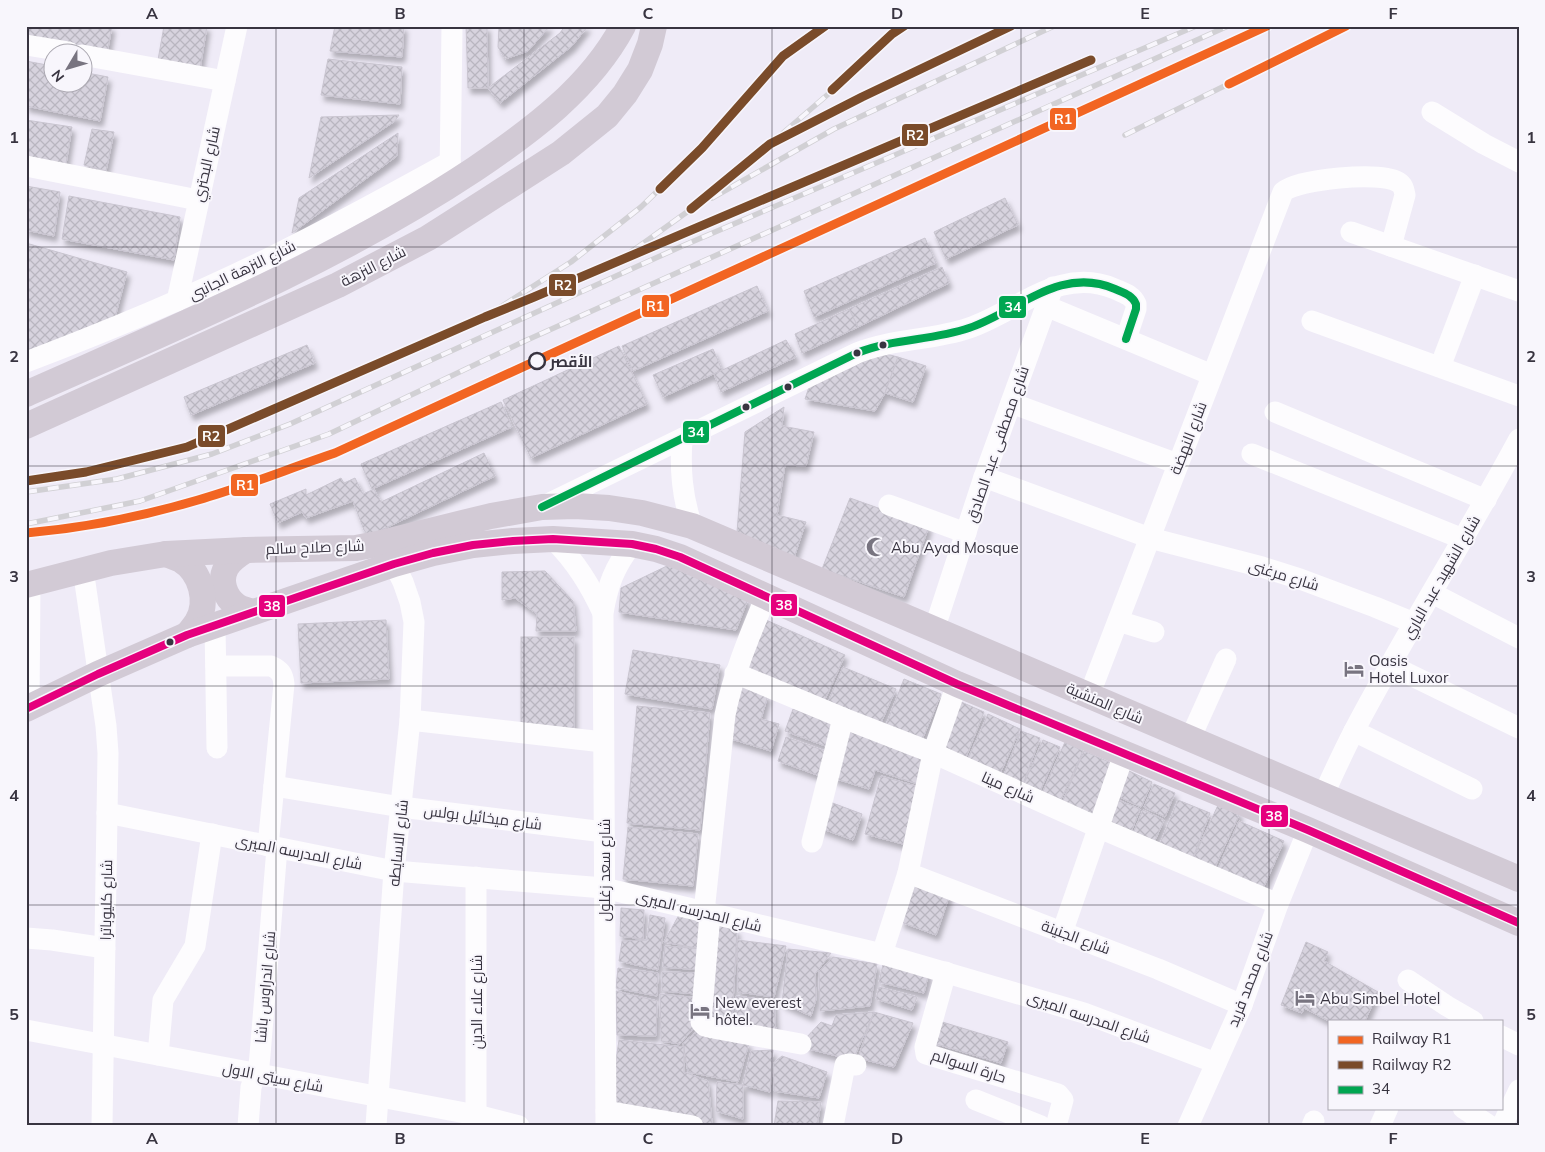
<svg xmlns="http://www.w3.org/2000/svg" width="1545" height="1152" viewBox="0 0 1545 1152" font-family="Mulish,Cairo,sans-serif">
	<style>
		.building { fill: url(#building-cross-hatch); stroke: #c9c5d0; filter: url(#shadow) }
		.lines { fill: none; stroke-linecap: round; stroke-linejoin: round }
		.minor { stroke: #fdfcfe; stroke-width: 21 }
		.major { stroke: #d2cad5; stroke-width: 26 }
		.rail-casing { stroke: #d1d0d4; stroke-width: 5.5 }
		.rail { stroke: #f8f6fc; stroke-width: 4; stroke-dasharray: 11; stroke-linecap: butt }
		.bus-1-casing { stroke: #f8f6fc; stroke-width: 11 }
		.bus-2-casing { stroke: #f8f6fc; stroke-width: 11 }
		.bus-1 { stroke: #00a651; stroke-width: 8 }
		.bus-2 { stroke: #e5007d; stroke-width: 8 }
		.rail-1-casing { stroke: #f8f6fc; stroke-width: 12 }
		.rail-2-casing { stroke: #f8f6fc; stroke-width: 12 }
		.rail-1 { stroke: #f26522; stroke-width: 9 }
		.rail-2 { stroke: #7a4b2a; stroke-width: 9 }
		.grid { fill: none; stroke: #383440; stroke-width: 1; stroke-opacity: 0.55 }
		.bus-dot { fill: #383440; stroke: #f8f6fc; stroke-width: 2 }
		.stop-dot { fill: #f8f6fc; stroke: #383440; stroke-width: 2.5 }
		.labels { text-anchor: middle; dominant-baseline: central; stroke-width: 4; stroke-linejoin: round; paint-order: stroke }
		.street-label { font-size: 15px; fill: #383440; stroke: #f8f6fc }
		.stop-label { font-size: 15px; font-weight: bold; fill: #383440; stroke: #f8f6fc; text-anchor: start }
		.poi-label { font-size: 15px; fill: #383440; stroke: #f8f6fc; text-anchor: start }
		.line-badge { stroke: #f8f6fc; stroke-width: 2 }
		.badge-label { font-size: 14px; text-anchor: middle; font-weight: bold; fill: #fff }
		.neatline { fill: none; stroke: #383440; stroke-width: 2 }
		.grid-label { font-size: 16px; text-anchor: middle; font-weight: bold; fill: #383440 }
	</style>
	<defs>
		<pattern id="building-cross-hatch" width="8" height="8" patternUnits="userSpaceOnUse" patternTransform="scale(1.25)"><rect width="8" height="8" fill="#d7d3de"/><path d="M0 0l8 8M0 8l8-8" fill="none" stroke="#b9b6c0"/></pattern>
		<filter id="shadow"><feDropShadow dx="3" dy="5.5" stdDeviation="2.5" flood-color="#0004"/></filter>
	</defs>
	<rect width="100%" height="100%" fill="#efebf7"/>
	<g class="building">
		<path d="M29,26H112L107,54L26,39Z"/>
		<path d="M164,26H207L200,69L158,60Z"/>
		<path d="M335,26H404L402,57L330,51Z"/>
		<path d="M466,26H487L488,88H468Z"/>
		<path d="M499,26H550L528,51L505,59L498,47Z"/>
		<path d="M565,26H588L572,46L500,103L488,88L560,33Z"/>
		<path d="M328,59L402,67L400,104L321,95Z"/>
		<path d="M26,61L52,66V82H82V72L108,77L100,121L26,106Z"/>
		<path d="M399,115L395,121L309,178L321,117Z"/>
		<path d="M26,120L72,127L66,164L26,157Z"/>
		<path d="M92,129L114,132L106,171L84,165Z"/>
		<path d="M398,133L397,156L292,233L299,198Z"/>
		<path d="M26,186L60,192L54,236L26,230Z"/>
		<path d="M69,196L180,217L174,260L62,239Z"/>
		<path d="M1005,198L1018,225L946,259L934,232Z"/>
		<path d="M925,238L936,263L814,317L804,291Z"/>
		<path d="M26,243L127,272L113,325L26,352Z"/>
		<path d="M942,267L949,283L858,327L849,309Z"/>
		<path d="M757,286L768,311L633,371L622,346Z"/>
		<path d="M849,309L858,327L802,353L795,334Z"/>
		<path d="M786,340L796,357L721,392L714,374Z"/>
		<path d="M307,345L315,363L191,415L184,397Z"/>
		<path d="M619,346L647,404L531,458L503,400Z"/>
		<path d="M713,349L722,370L663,397L653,375Z"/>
		<path d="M882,353L898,357L885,393L875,411L805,399L809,387Z"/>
		<path d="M898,357L926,366L913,402L885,393Z"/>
		<path d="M501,402L512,427L372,489L361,464Z"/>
		<path d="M784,407L782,426L814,432L806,466L785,465L777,515L806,522L794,558L737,532L745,432Z"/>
		<path d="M484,453L495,476L373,534H367L364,530L353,501L306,518L302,512L278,523L270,504L306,489V495L341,478L344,483L355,478L363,494L374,489L381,502Z"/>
		<path d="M850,498L929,526L904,597L822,569Z"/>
		<path d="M671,564L748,599L736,630L619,612L621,588Z"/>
		<path d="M545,571L573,601L576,631H536L537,614L515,598L502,600V572Z"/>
		<path d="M386,620L389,679L301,683L298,624Z"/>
		<path d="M766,620L845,655L823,704L745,669Z"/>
		<rect x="521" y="637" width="53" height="91"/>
		<path d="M633,650L720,665L712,709L625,694Z"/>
		<path d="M843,667L896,689L880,725L828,702Z"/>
		<path d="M904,679L941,694L922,740L886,725Z"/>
		<path d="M742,687L768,695L761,719L779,724L771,751L728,738Z"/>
		<path d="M959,701L984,712L964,762L939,751Z"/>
		<path d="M637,706L710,713L700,830L627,823Z"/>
		<path d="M793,709L836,725L828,747L785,731Z"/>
		<path d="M988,714L1020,729L999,776L967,761Z"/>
		<path d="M848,730L927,754L918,784L875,770L869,789L833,778Z"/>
		<path d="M1021,731L1040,738L1023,784L1003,777Z"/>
		<path d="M786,737L828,752L820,776L778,761Z"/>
		<path d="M1043,740L1060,747L1039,793L1023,786Z"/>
		<path d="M1065,742L1083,751L1059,804L1041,796Z"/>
		<path d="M1084,751L1116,765L1094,817L1062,803Z"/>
		<path d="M1125,769L1152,782L1141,807L1113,794Z"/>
		<path d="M881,776L919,787L903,844L865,834Z"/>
		<path d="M1154,784L1175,793L1165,817L1144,807Z"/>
		<path d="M1113,798L1140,809L1130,835L1103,824Z"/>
		<path d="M1178,800L1210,813L1192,860L1159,846Z"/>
		<path d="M830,802L862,814L853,840L820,828Z"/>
		<path d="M1219,803L1240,813L1214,869L1193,859Z"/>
		<path d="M1143,810L1164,820L1153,845L1132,836Z"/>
		<path d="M1239,821L1284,841L1262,891L1217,871Z"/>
		<path d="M628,827L698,834L693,886L623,879Z"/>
		<path d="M914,881L950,894L936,935L901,922Z"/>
		<path d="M621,908L644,910L643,939L620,936Z"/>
		<path d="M680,913L706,918L705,937L696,948L664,942Z"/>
		<path d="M650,915L665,918L658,970L619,961L622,941L647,940Z"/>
		<path d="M713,924L737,930L732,1021L706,1016Z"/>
		<path d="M737,940L786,946L774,997L738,992Z"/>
		<path d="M1306,942L1328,952L1324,961L1378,992L1365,1021H1329L1304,1008L1302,1013L1281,1005Z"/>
		<path d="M665,946L702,949L701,970L663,967Z"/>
		<path d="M788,949L831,953L815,974L816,999L811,1016L782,1003Z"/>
		<path d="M833,957L877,964L870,1006L820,1011L819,971Z"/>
		<path d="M884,960L929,972L924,993L879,982Z"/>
		<path d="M618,968L658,973L657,996L616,988Z"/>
		<path d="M662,972L700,973L696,994L662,991Z"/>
		<path d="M879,987L917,997L912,1010L876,999Z"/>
		<path d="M616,991L657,1001L656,1036L617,1035Z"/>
		<path d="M660,994L699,998L693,1029L680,1044L661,1041Z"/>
		<path d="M736,996L774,1001L776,1035L737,1026Z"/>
		<path d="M874,1012L913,1023L894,1067L858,1058Z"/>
		<path d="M874,1012L853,1060L809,1049L805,1039L821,1022L832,1026L836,1015Z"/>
		<path d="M939,1021L1008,1042L1001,1063L933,1043Z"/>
		<path d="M697,1031L749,1043L738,1082L688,1072L683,1043Z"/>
		<path d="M619,1040L684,1047V1072L708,1081L712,1123L707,1126H609V1106Z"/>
		<path d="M773,1050L770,1092L743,1085L751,1051Z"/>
		<path d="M782,1056L827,1072L819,1098L774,1091L773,1063Z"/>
		<path d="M717,1082L743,1085V1119L716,1111Z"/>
		<path d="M778,1101L821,1102L817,1126H774Z"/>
	</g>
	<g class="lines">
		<g class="minor">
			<path d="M26,45L69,52"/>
			<path d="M82,55L225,81"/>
			<path d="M1432,112L1484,144L1519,162"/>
			<path d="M26,166L198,200"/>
			<path d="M450,176L452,26"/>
			<path d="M1351,232L1519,291"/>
			<path d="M177,301L237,26"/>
			<path d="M1046,306L1212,375"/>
			<path d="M1312,321L1519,396"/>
			<path d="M26,362C113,329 200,293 283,251C340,223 395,192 450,162"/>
			<path d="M1440,367L1475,275"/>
			<path d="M1011,403L1178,464"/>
			<path d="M1275,412L1486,500"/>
			<path d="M682,439C680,470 682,496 692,526"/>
			<path d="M1252,454L1463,539"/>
			<path d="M984,477L1150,538L1262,567L1300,579L1375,607L1414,623"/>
			<path d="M546,505L857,353C894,338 931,341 969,328C1017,312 1060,265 1115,289C1124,293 1132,295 1136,304V309L1126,339"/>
			<path d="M889,505L966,533"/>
			<path d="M553,539C576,562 590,585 603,613"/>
			<path d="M83,569L106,726L108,753L102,1126"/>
			<path d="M1432,593L1519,638"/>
			<path d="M1118,621L1154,632"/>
			<path d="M215,625L217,748"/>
			<path d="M934,630L984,477L1053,287"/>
			<path d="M1390,665L1519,728"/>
			<path d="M216,666H271C280,670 283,674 284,684L268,846"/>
			<path d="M735,673L843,718L933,753L1097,827L1278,904"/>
			<path d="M1089,696L1283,192C1298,179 1380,171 1398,182C1403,185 1404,189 1405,195L1391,246"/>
			<path d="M29,708L30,584"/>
			<path d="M410,720L603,742"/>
			<path d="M1354,731L1472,789"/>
			<path d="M1190,739L1226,659"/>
			<path d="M274,786L401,807L604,832"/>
			<path d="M1323,796C1333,774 1343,752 1354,731C1406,632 1466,538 1519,439"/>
			<path d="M107,813L394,871L604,888L882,954L1084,1013L1216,1063"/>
			<path d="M812,842L843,718"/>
			<path d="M908,873L1158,969L1242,1005"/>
			<path d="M704,912L725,715C733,674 750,635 766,596"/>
			<path d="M710,914L701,1022L705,1026L713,1028L801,1044"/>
			<path d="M1062,933L1124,754"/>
			<path d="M26,938L52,940L105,948"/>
			<path d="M882,954L908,873L933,753L957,684"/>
			<path d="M946,972L925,1047L926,1054L1058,1094L1063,1100L1056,1126"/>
			<path d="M1408,980L1447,1006L1473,1021"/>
			<path d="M26,1030L476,1115L519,1126"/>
			<path d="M1501,1036L1519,1045"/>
			<path d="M158,1055L163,1000L195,946L212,834"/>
			<path d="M976,1100L1041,1126"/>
			<path d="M1463,1108L1490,1126"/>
			<path d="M606,1111L693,1126"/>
			<path d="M248,1126L251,1087L259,1065L260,1055L277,848"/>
			<path d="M376,1126L394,871L410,720L414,622L410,602L403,582L394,564"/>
			<path d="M476,1126V877"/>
			<path d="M606,1126L603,613C608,584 614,568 632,544"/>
			<path d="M833,1126L845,1065L849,1064L856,1065"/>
			<path d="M1188,1126L1242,1005L1278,904L1308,830"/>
			<path d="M1312,1126L1314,1121"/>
			<path d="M1380,1126L1388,1108"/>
			<path d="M1502,1126L1519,1090"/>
		</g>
		<g class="major">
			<path d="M26,394C179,326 335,262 475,169C531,131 590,88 623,26"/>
			<path d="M26,426L338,285L428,238L472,210L561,153L607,116L625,94L640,70L650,44L654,26"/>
			<path d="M246,550C238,555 230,560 226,568C219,581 225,598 237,606C241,609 247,610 252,612"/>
			<path d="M166,554C171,556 176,558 181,560C201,572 209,602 197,622C194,627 190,631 187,635"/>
			<path d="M26,585L111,563L166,554L246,550L356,548L377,544L491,516L542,507L575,506L609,508L642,513L692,526L1519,879"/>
			<path d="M26,709L98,674L187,635L394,564L433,553L473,545L513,541L553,539L632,544L656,549L680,557L957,684L1308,830L1519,923"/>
		</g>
		<defs>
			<g id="rail">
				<path d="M783,133L833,90L892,34L904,26"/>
				<path d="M1125,135L1346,26"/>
				<path d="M712,198L834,129L1054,26"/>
				<path d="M617,262L687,212L770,144L862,97L1011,26"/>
				<path d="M485,317L571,262L641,207L702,148L783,56L825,26"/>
				<path d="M26,492L117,479L212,454L290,424L680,247L1196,26"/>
				<path d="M26,524L140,501L329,434L527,340L1228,26"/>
				<path d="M26,533C83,528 144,516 198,500C244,487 290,468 335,453L1267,26"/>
			</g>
		</defs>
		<use href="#rail" class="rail-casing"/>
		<use href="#rail" class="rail"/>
		<defs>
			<path id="bus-1" d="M542,507L857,353C894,338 931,341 969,328C1017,312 1060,265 1115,289C1124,293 1132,295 1136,304V309L1126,339"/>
			<path id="bus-2" d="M26,709L98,674L187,635L394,564L433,553L473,545L513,541L553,539L632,544L656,549L680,557L957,684L1308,830L1519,923"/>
		</defs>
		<use href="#bus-1" class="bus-1-casing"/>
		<use href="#bus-2" class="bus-2-casing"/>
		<use href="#bus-1" class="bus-1"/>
		<use href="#bus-2" class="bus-2"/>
		<defs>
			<g id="rail-1">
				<path d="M1229,84L1346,26"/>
				<path d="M26,533C83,528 144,516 198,500C244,487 290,468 335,453L1267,26"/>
			</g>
			<g id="rail-2">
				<path d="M832,90L892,34L904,26"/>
				<path d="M660,189L702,148L783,56L825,26"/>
				<path d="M691,209L770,144L862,97L1011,26"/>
				<path d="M26,481L86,472L187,447L485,317L534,297L1091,60"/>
			</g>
		</defs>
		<use href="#rail-1" class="rail-1-casing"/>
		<use href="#rail-2" class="rail-2-casing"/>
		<use href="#rail-1" class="rail-1"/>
		<use href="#rail-2" class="rail-2"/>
	</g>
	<path class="grid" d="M276,26V1126M524,26V1126M772,26V1126M1021,26V1126M1269,26V1126M26,247H1519M26,466H1519M26,686H1519M26,905H1519"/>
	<defs>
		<symbol id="mosque-bare" viewBox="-9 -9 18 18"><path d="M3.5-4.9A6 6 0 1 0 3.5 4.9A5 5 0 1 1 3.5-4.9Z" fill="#787480" stroke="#f8f6fc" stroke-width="2.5" paint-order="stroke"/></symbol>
		<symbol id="hotel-bare" viewBox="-9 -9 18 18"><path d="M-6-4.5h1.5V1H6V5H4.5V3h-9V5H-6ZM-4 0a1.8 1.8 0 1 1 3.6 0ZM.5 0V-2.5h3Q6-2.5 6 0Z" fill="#787480" stroke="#f8f6fc" stroke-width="2.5" paint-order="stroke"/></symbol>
	</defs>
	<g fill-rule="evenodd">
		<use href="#mosque-bare" x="862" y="533" width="28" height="28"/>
		<use href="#hotel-bare" x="1340" y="655" width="28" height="28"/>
		<use href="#hotel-bare" x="1291" y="984" width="28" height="28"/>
		<use href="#hotel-bare" x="686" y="997" width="28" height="28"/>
	</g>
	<g class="bus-dot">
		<circle cx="883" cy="345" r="4.5"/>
		<circle cx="857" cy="353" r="4.5"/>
		<circle cx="788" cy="387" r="4.5"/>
		<circle cx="746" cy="407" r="4.5"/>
		<circle cx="170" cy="642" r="4.5"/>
	</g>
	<circle class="stop-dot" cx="537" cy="361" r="8"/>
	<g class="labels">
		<g class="street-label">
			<text transform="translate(206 164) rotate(-77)">شارع البحتري</text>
			<text transform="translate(373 266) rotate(-27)">شارع النزهة</text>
			<text transform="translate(242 270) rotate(-26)">شارع النزهة الجانبى</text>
			<text transform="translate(1188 438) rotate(-69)">شارع النهضة</text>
			<text transform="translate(997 444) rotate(-71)">شارع مصطفى عبد الصادق</text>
			<text transform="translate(315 547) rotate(-2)">شارع صلاح سالم</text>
			<text transform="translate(1284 575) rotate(17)">شارع مرغنى</text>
			<text transform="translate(1441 577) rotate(-60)">شارع الشهيد عبد الباري</text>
			<text transform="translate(1105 703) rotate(23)">شارع المنشية</text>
			<text transform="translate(1008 787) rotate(24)">شارع مينا</text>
			<text transform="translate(483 817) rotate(7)">شارع ميخائيل بولس</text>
			<text transform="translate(398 843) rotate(-84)">شارع الاسايطه</text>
			<text transform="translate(299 852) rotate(11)">شارع المدرسه الميرى</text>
			<text transform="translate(604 870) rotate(-90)">شارع سعد زغلول</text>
			<text transform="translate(106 900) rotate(-89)">شارع كليوباترا</text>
			<text transform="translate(699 911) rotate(14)">شارع المدرسه الميرى</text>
			<text transform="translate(1076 937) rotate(20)">شارع الجنينة</text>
			<text transform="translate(1250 979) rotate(-69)">شارع محمد فريد</text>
			<text transform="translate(265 987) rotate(-85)">شارع اندراوس باشا</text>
			<text transform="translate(476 1002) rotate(-90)">شارع علاء الدين</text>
			<text transform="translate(1089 1017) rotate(19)">شارع المدرسه الميرى</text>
			<text transform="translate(969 1066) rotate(18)">حارة السوالم</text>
			<text transform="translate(273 1077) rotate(11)">شارع سيتى الاول</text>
		</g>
		<g class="stop-label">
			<text x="550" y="361">الأقصر</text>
		</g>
		<g class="poi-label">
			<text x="891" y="547">Abu Ayad Mosque</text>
			<text x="1369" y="660">Oasis<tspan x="1369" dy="17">Hotel Luxor</tspan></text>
			<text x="1320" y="998">Abu Simbel Hotel</text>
			<text x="715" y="1002">New everest<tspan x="715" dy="17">hôtel.</tspan></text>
		</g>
	</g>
	<g class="line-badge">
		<rect x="1049" y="107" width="28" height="24" rx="5" fill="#f26522"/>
		<rect x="901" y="123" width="28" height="24" rx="5" fill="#7a4b2a"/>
		<rect x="548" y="273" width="29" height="24" rx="5" fill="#7a4b2a"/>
		<rect x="641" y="294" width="29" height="24" rx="5" fill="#f26522"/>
		<rect x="998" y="295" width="29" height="24" rx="5" fill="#00a651"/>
		<rect x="682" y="420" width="28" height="24" rx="5" fill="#00a651"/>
		<rect x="197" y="424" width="29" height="24" rx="5" fill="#7a4b2a"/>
		<rect x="230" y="473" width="29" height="24" rx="5" fill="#f26522"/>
		<rect x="770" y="593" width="28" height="24" rx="5" fill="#e5007d"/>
		<rect x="258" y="594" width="28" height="24" rx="5" fill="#e5007d"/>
		<rect x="1260" y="804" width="29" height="24" rx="5" fill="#e5007d"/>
	</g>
	<g class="badge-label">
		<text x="1063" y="124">R1</text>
		<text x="915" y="140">R2</text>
		<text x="563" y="290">R2</text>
		<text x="655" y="311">R1</text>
		<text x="1013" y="312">34</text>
		<text x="696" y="437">34</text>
		<text x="211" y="441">R2</text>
		<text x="245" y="490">R1</text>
		<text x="784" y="610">38</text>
		<text x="272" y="611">38</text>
		<text x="1274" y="821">38</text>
	</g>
	<rect width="1545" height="1152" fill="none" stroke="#f8f6fc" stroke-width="55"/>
	<rect x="1328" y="1020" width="175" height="90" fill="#f8f6fc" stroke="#aba8b1"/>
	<rect x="1338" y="1036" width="25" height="8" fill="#f26522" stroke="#aba8b1"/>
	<text x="1372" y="1044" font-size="15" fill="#383440">Railway R1</text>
	<rect x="1338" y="1061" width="25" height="8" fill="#7a4b2a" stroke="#aba8b1"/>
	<text x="1372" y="1070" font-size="15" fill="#383440">Railway R2</text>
	<rect x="1338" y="1086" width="25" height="8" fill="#00a651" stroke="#aba8b1"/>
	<text x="1372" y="1094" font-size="15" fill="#383440">34</text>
	<g transform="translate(68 68) rotate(232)"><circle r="24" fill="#f8f6fc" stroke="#aba8b1"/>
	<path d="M0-4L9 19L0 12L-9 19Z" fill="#787480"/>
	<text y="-8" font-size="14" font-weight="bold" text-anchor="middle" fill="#383440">N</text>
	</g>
	<rect x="28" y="28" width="1490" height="1096" class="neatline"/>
	<g class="grid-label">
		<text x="152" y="19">A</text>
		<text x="400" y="19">B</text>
		<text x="648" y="19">C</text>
		<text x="897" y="19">D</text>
		<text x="1145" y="19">E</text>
		<text x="1393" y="19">F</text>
		<text x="14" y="143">1</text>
		<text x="1531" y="143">1</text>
		<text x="14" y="362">2</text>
		<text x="1531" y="362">2</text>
		<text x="14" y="582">3</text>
		<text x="1531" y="582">3</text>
		<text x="14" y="801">4</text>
		<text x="1531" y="801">4</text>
		<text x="14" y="1020">5</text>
		<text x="1531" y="1020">5</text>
		<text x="152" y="1144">A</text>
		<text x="400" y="1144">B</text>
		<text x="648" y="1144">C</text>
		<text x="897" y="1144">D</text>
		<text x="1145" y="1144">E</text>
		<text x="1393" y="1144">F</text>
	</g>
</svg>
